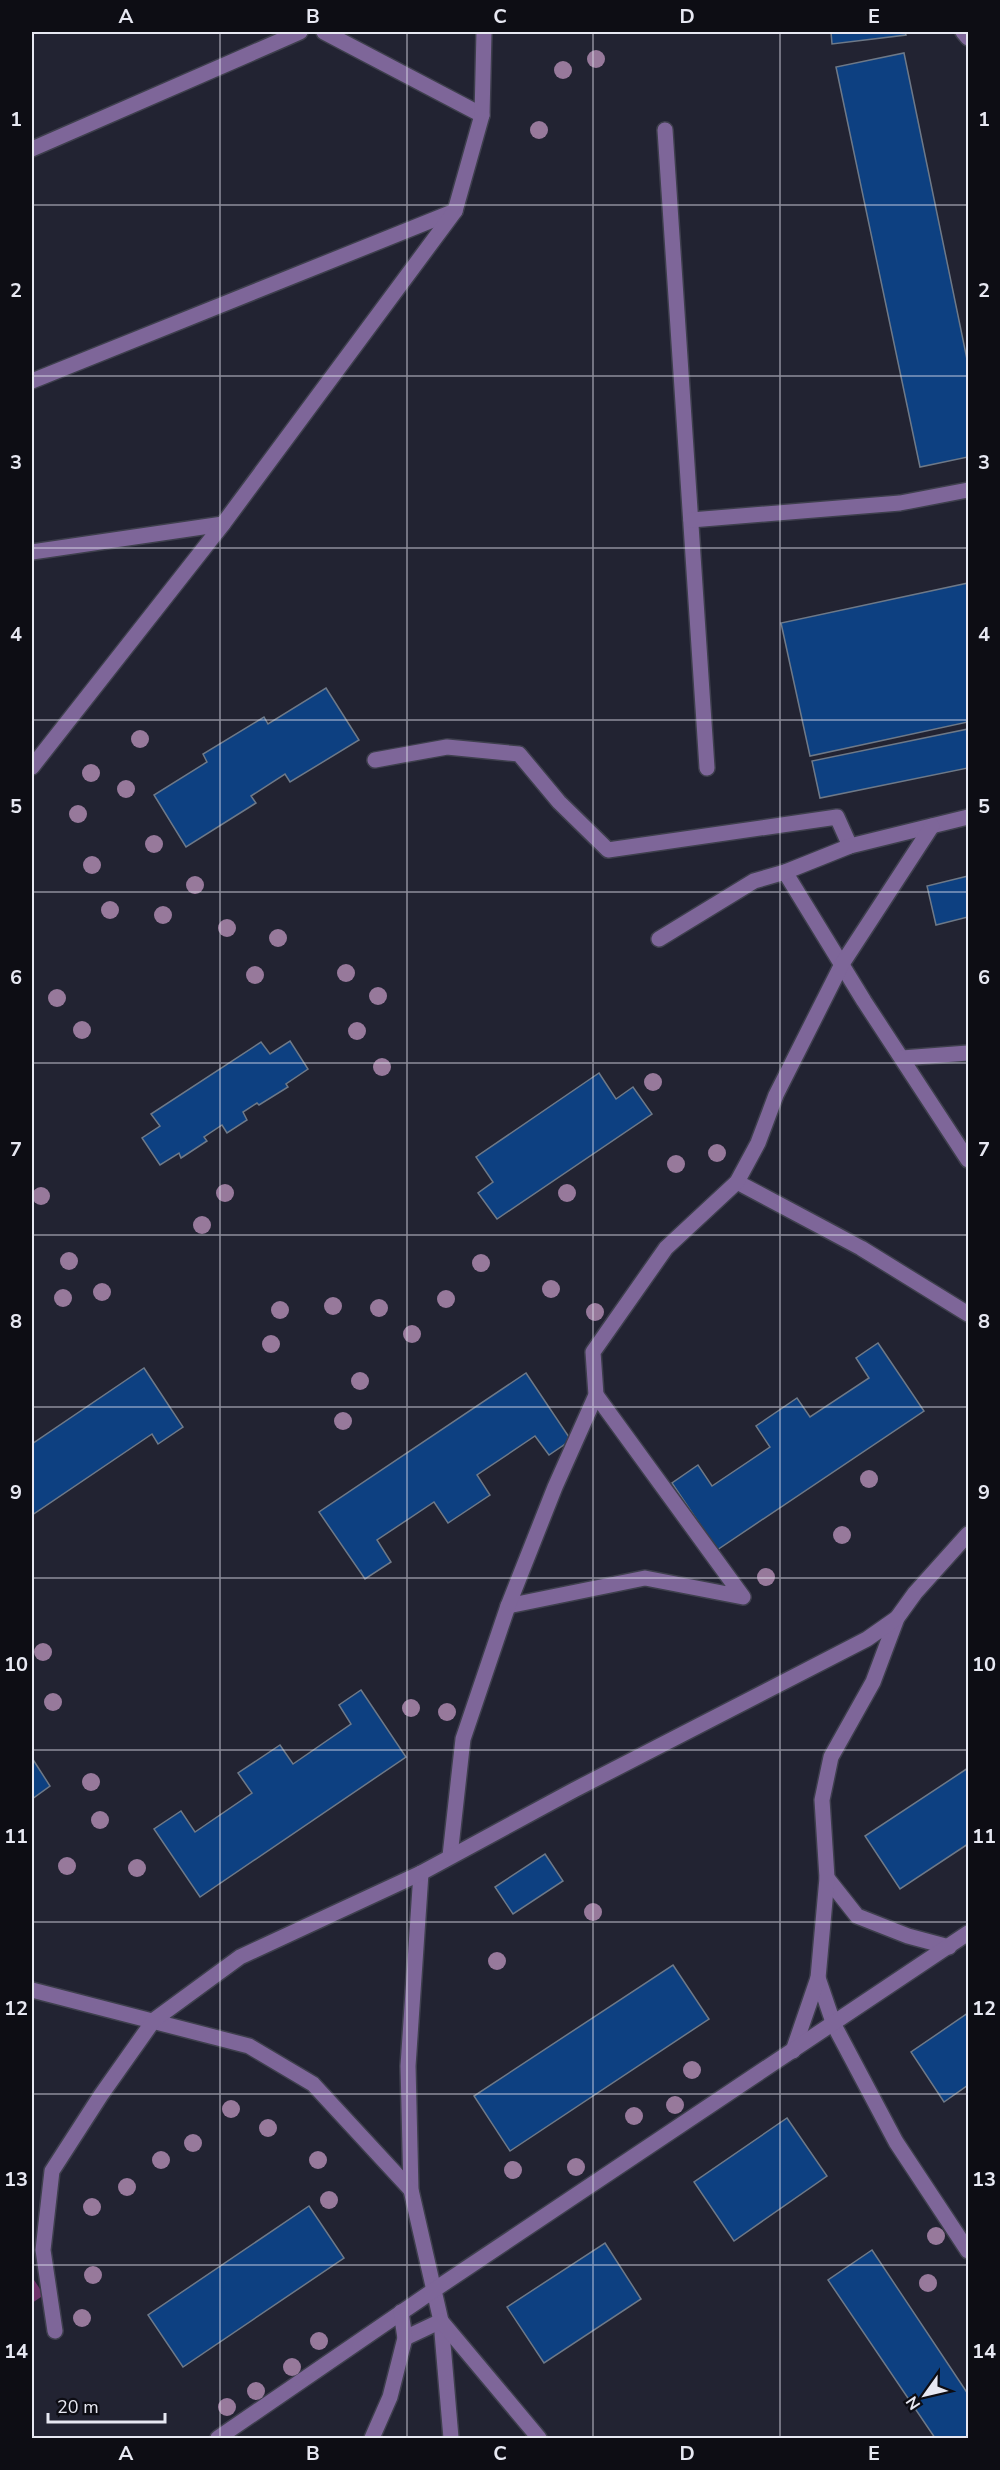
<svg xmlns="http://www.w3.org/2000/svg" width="1000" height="2470" viewBox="0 0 1000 2470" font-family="'Nunito Sans',sans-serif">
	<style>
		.green { fill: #6f326b }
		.building { fill: #0d4081; stroke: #6e7988; stroke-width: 1.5 }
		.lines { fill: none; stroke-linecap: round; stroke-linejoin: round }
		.minor-casing { stroke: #3e3f4d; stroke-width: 18 }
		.minor { stroke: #7e6699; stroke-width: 15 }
		.tree { fill: #97799b }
		.grid { fill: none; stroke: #e7e8f2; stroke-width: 1.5; stroke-opacity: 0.55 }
		.neatline { fill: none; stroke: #e7e8f2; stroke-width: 2 }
		.grid-label { font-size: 20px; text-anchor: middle; font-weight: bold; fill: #e7e8f2 }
	</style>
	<rect width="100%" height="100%" fill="#222332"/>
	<path class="green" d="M32,2277L44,2295L32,2303Z"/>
	<g class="building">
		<path d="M831,32H905L906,35L832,44Z"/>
		<path d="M904,53L968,364V457L920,467L836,67Z"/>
		<path d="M968,583V722L810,756L781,623Z"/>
		<path d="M326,688L359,740L290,782L285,774L251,796L256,803L186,847L154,795L207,762L203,754L264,717L268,724Z"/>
		<path d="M968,729V768L820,798L812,761Z"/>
		<path d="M968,876V917L936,925L927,886Z"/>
		<path d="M290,1041L308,1069L286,1084L288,1087L259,1105L257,1103L243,1112L247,1120L227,1133L222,1125L204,1137L207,1141L181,1158L179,1153L160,1165L142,1138L160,1126L151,1114L261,1042L270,1054Z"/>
		<path d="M599,1073L616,1099L633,1087L652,1114L497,1219L478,1193L493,1182L476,1157Z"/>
		<path d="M878,1343L924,1411L717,1550L672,1483L698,1465L712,1486L770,1447L756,1426L797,1398L810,1417L869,1378L856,1358Z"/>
		<path d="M144,1368L183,1427L158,1444L152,1434L32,1515V1444Z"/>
		<path d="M526,1373L571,1440L549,1455L535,1436L477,1475L490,1495L448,1523L434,1502L377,1540L391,1562L365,1579L319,1512Z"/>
		<path d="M361,1690L406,1757L200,1897L154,1829L181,1811L195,1832L252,1793L238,1773L280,1745L293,1764L351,1724L339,1705Z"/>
		<path d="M32,1758L50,1786L32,1799Z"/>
		<path d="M968,1768V1844L900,1889L865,1836Z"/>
		<path d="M545,1854L563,1881L513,1914L495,1887Z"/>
		<path d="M673,1965L709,2019L510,2151L474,2096Z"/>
		<path d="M968,2013V2085L944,2102L911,2052Z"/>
		<path d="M787,2118L827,2176L734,2241L694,2182Z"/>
		<path d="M309,2206L344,2258L183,2367L148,2315Z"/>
		<path d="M605,2243L641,2299L544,2363L507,2307Z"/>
		<path d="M872,2250L968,2394V2438H935L828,2280Z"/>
	</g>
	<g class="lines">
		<defs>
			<g id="minor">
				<path d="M324,32L482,115"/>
				<path d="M963,32L968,38"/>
				<path d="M665,130L707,768"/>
				<path d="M32,149L300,32"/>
				<path d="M32,381L455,211"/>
				<path d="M691,520L900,503L968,490"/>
				<path d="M32,552L223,524"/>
				<path d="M375,760L447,747L519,754L559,802L608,850L837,817L850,846"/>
				<path d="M32,767L223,524L455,211L482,115L484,32"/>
				<path d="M785,872L864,1001L968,1160"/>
				<path d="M659,939L754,881L785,872L850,846L968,817"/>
				<path d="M902,1058L968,1053"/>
				<path d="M737,1182L861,1248L968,1314"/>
				<path d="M508,1606L645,1578L743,1597L596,1395"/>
				<path d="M450,1856L463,1739L508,1606L555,1487L596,1395L593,1352L666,1248L737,1182L758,1143L776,1095L842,964L932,826"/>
				<path d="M421,1873L408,2066L411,2190L441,2321L451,2438"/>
				<path d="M827,1878L857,1916L908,1936L949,1947"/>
				<path d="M818,1978L834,2025L896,2142L968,2251"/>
				<path d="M32,1990L249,2046L313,2084L411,2190"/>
				<path d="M793,2051L818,1978L827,1878L822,1800L831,1757L873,1682L897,1618L915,1593L968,1534"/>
				<path d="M55,2331L43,2250L52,2171L101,2095L154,2020L240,1957L421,1873L574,1790L867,1639L897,1618"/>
				<path d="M405,2338L441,2321L539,2438"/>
				<path d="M218,2438L434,2290L968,1933"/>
				<path d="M372,2438L390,2397L405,2338L401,2312"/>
			</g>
		</defs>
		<use href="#minor" class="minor-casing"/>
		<use href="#minor" class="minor"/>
	</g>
	<g class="tree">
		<circle cx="596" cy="59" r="9"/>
		<circle cx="563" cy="70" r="9"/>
		<circle cx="539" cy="130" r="9"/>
		<circle cx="140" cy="739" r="9"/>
		<circle cx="91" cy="773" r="9"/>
		<circle cx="126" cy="789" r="9"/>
		<circle cx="78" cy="814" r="9"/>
		<circle cx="154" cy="844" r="9"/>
		<circle cx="92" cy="865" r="9"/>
		<circle cx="195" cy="885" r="9"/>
		<circle cx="110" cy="910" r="9"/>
		<circle cx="163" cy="915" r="9"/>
		<circle cx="227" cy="928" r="9"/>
		<circle cx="278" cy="938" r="9"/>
		<circle cx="346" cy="973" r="9"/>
		<circle cx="255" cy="975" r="9"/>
		<circle cx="378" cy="996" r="9"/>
		<circle cx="57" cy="998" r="9"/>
		<circle cx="82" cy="1030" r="9"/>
		<circle cx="357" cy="1031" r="9"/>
		<circle cx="382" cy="1067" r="9"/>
		<circle cx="653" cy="1082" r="9"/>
		<circle cx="717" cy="1153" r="9"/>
		<circle cx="676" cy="1164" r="9"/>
		<circle cx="225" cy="1193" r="9"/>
		<circle cx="567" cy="1193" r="9"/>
		<circle cx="41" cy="1196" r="9"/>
		<circle cx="202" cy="1225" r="9"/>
		<circle cx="69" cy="1261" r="9"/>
		<circle cx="481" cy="1263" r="9"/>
		<circle cx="551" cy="1289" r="9"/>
		<circle cx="102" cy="1292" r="9"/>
		<circle cx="63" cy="1298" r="9"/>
		<circle cx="446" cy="1299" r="9"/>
		<circle cx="333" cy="1306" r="9"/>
		<circle cx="379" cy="1308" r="9"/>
		<circle cx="280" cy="1310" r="9"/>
		<circle cx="595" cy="1312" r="9"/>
		<circle cx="412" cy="1334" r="9"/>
		<circle cx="271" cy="1344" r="9"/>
		<circle cx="360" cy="1381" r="9"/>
		<circle cx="343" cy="1421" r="9"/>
		<circle cx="869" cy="1479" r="9"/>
		<circle cx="842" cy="1535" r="9"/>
		<circle cx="766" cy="1577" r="9"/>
		<circle cx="43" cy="1652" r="9"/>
		<circle cx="53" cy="1702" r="9"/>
		<circle cx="411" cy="1708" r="9"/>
		<circle cx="447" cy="1712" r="9"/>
		<circle cx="91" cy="1782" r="9"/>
		<circle cx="100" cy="1820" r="9"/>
		<circle cx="67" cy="1866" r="9"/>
		<circle cx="137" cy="1868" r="9"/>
		<circle cx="593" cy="1912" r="9"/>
		<circle cx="497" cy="1961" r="9"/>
		<circle cx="692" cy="2070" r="9"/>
		<circle cx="675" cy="2105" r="9"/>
		<circle cx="231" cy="2109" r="9"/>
		<circle cx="634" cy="2116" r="9"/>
		<circle cx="268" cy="2128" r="9"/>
		<circle cx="193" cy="2143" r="9"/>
		<circle cx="161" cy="2160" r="9"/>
		<circle cx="318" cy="2160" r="9"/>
		<circle cx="576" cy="2167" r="9"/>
		<circle cx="513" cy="2170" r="9"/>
		<circle cx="127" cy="2187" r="9"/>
		<circle cx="329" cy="2200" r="9"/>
		<circle cx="92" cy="2207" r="9"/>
		<circle cx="936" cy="2236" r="9"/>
		<circle cx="93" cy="2275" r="9"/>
		<circle cx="928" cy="2283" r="9"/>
		<circle cx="82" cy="2318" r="9"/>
		<circle cx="319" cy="2341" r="9"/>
		<circle cx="292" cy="2367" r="9"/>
		<circle cx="256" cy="2391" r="9"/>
		<circle cx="227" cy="2407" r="9"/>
	</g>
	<path class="grid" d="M220,32V2438M407,32V2438M593,32V2438M780,32V2438M32,205H968M32,376H968M32,548H968M32,720H968M32,892H968M32,1063H968M32,1235H968M32,1407H968M32,1578H968M32,1750H968M32,1922H968M32,2094H968M32,2265H968"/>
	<rect width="1000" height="2470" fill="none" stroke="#0d0d14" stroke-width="66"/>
	<g transform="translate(925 2395) rotate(236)" stroke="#0d0d14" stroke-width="4.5" paint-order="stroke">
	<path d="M0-4.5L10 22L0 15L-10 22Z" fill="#e7e8f2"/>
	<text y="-9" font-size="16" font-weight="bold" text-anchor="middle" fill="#e7e8f2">N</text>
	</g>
	<path d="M48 2413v9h117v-9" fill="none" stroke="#e7e8f2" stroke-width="3"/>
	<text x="57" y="2413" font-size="18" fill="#e7e8f2" stroke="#0d0d14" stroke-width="4.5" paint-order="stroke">20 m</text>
	<rect x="33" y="33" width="934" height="2404" class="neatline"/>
	<g class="grid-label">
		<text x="126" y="23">A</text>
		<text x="313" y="23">B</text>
		<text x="500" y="23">C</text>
		<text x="687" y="23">D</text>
		<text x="874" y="23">E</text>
		<text x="16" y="126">1</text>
		<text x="984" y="126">1</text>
		<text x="16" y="297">2</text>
		<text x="984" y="297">2</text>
		<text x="16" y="469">3</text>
		<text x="984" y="469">3</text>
		<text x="16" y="641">4</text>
		<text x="984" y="641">4</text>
		<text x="16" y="813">5</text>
		<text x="984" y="813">5</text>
		<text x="16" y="984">6</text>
		<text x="984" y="984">6</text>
		<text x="16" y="1156">7</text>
		<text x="984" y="1156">7</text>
		<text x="16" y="1328">8</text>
		<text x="984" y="1328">8</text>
		<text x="16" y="1499">9</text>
		<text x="984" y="1499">9</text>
		<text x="16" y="1671">10</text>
		<text x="984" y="1671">10</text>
		<text x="16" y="1843">11</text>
		<text x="984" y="1843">11</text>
		<text x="16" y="2015">12</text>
		<text x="984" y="2015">12</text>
		<text x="16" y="2186">13</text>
		<text x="984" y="2186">13</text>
		<text x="16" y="2358">14</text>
		<text x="984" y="2358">14</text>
		<text x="126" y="2460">A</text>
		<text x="313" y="2460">B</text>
		<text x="500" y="2460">C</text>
		<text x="687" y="2460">D</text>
		<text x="874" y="2460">E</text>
	</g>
</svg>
